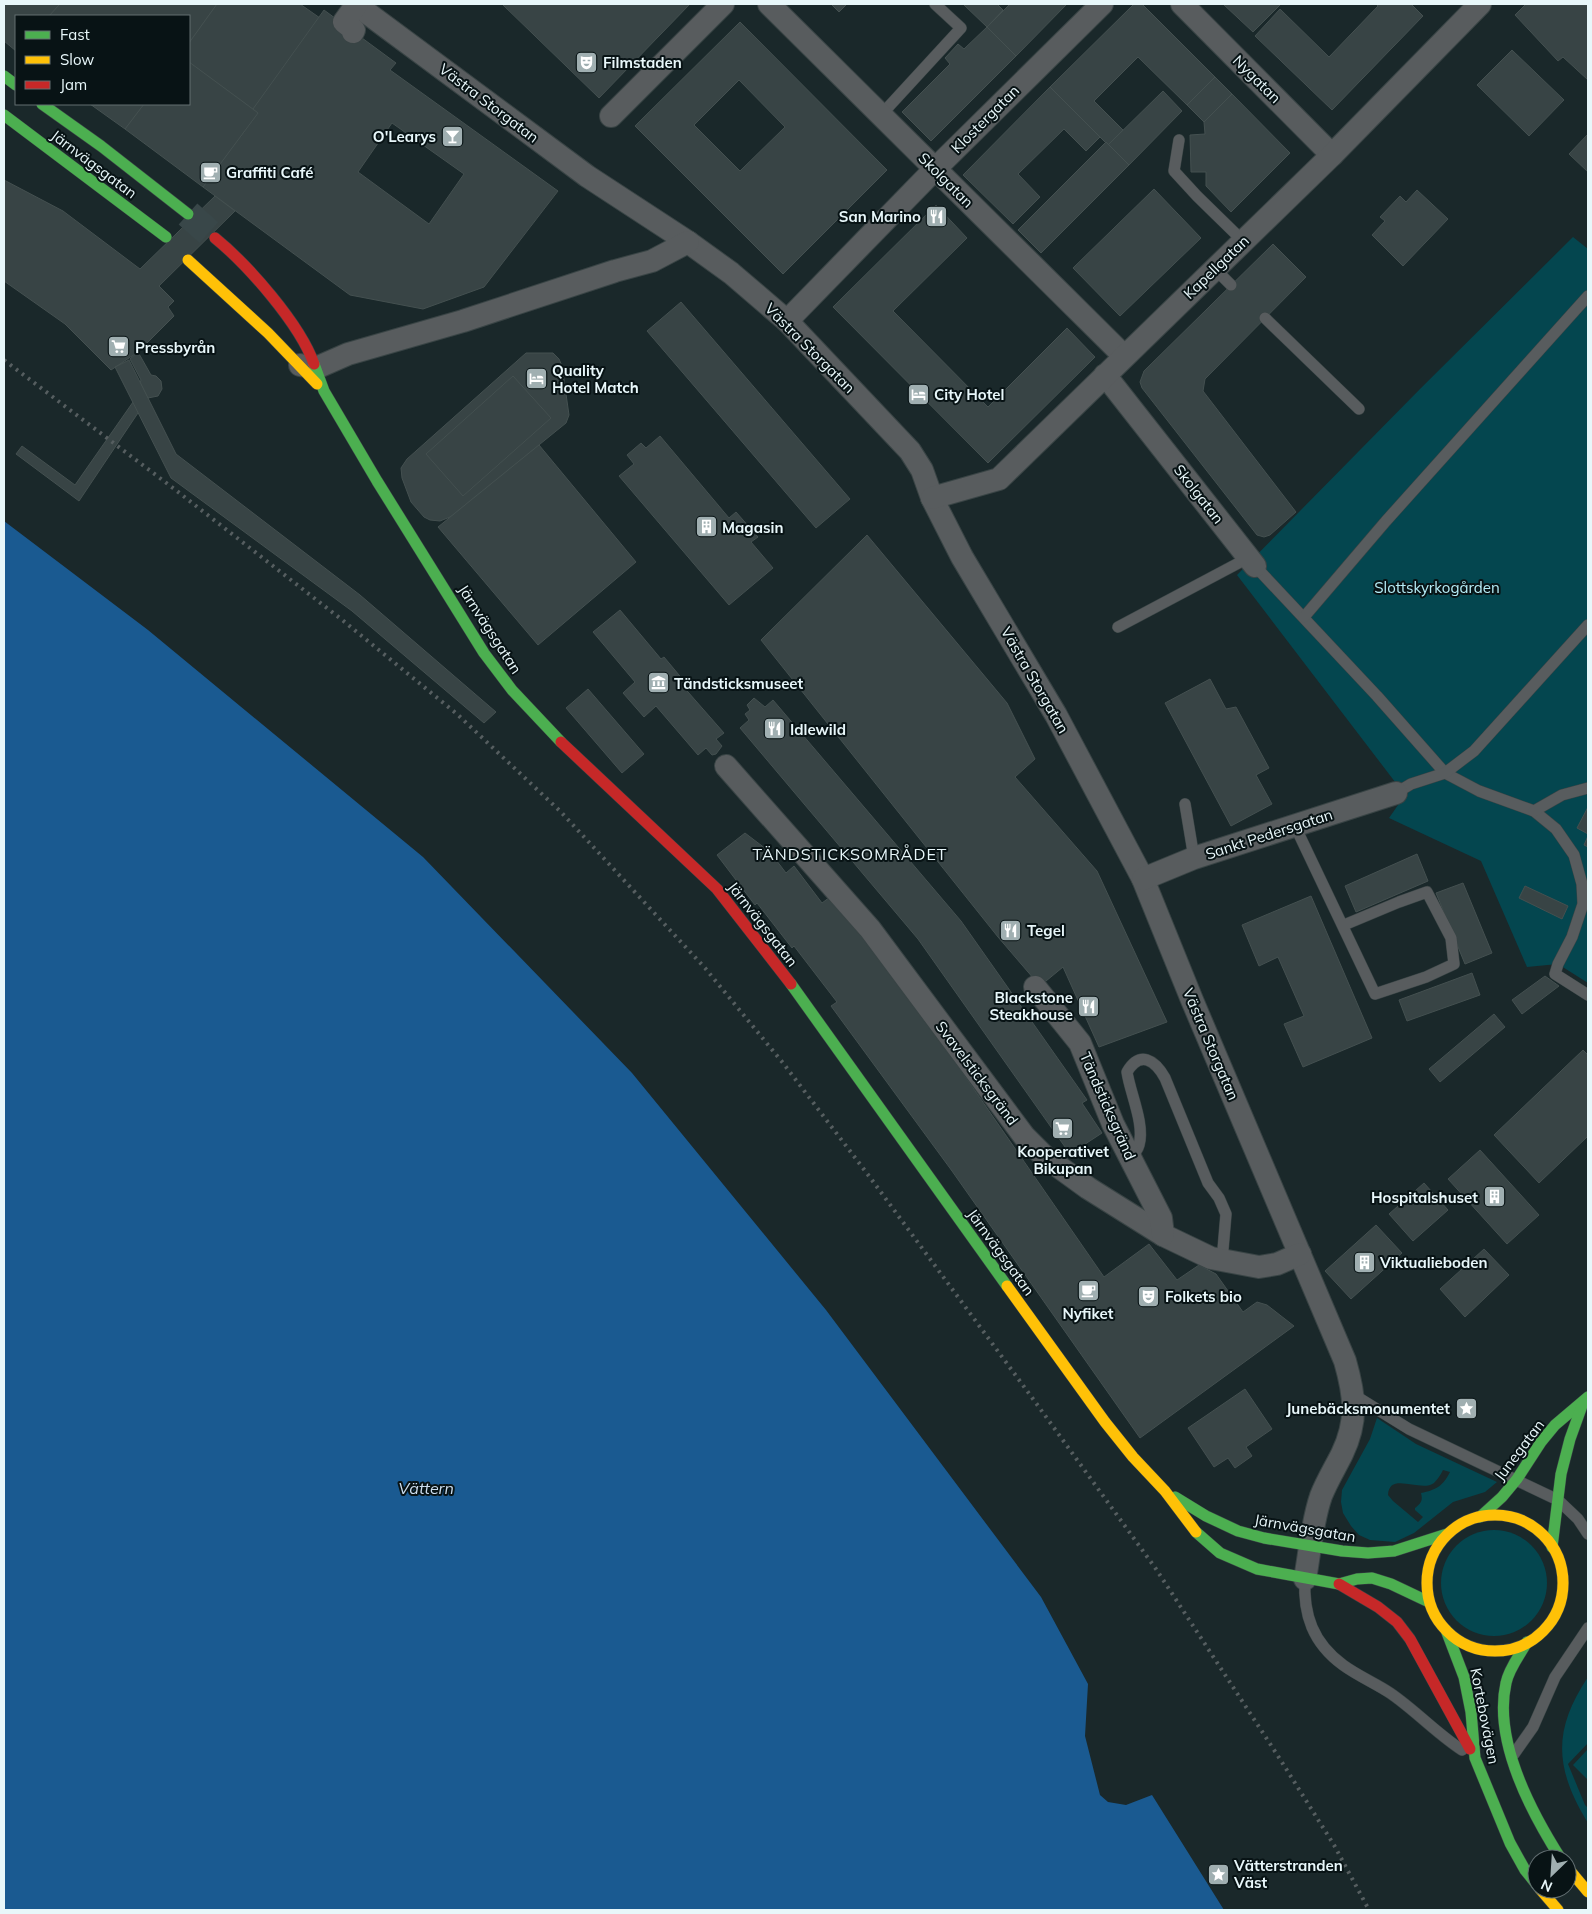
<svg xmlns="http://www.w3.org/2000/svg" width="1592" height="1914" viewBox="0 0 1592 1914" font-family="Mulish,sans-serif">
	<style>
		.green { fill: #04464f; fill-rule: evenodd }
		.water { fill: #1a5a91 }
		.building { fill: #384445; stroke: #445050; fill-rule: evenodd }
		.lines { fill: none; stroke-linecap: round; stroke-linejoin: round }
		.secondary-tunnel { stroke: #394749; stroke-width: 28; stroke-dasharray: 28 14; stroke-linecap: butt }
		.lane-casing { stroke: #394445; stroke-width: 12 }
		.street-casing { stroke: #394445; stroke-width: 24 }
		.fast-casing { stroke: #394445; stroke-width: 12 }
		.slow-casing { stroke: #394445; stroke-width: 12 }
		.jam-casing { stroke: #394445; stroke-width: 12 }
		.lane { stroke: #585c5e; stroke-width: 11 }
		.street { stroke: #585c5e; stroke-width: 22 }
		.fast { stroke: #4caf50; stroke-width: 11 }
		.slow { stroke: #ffc107; stroke-width: 11 }
		.jam { stroke: #c62828; stroke-width: 11 }
		.rail { stroke: #565e60; stroke-width: 4; stroke-dasharray: 2.5 5; stroke-linecap: butt }
		.labels { text-anchor: middle; dominant-baseline: central; stroke-width: 4; stroke-linejoin: round; paint-order: stroke }
		.poi-label { font-size: 15px; font-weight: bold; fill: #e8f7fa; stroke: #081315; text-anchor: start }
		.street-label { font-size: 15px; fill: #e8f7fa; stroke: #081315 }
		.park-label { font-size: 15px; fill: #b5edf7; stroke: #081315 }
		.neighbourhood-label { font-size: 16px; letter-spacing: 1px; fill: #e8f7fa; stroke: #081315 }
		.water-label { font-size: 16px; font-style: italic; fill: #cddeef; stroke: #081315 }
	</style>
	<rect width="100%" height="100%" fill="#1a282a"/>
	<g class="green">
		<path d="M1573,237L1588,249V983L1558,964L1527,967L1481,861L1389,818L1405,795L1237,575L1420,389Z"/>
		<path d="M1377,1418L1416,1444L1497,1482L1485,1492L1453,1502L1414,1533L1395,1542L1370,1540L1359,1535L1351,1526L1343,1513L1341,1502L1342,1490L1370,1439ZM1443,1470L1450,1472C1443,1486 1436,1490 1421,1493C1423,1501 1421,1503 1415,1508V1510L1423,1517L1418,1522L1393,1501L1388,1495C1389,1471 1421,1493 1434,1483C1438,1479 1441,1474 1443,1470Z"/>
		<circle cx="1494" cy="1583" r="53"/>
		<path d="M1588,1677V1743L1568,1764L1585,1805L1588,1808V1823C1555,1769 1552,1731 1588,1677Z"/>
		<path d="M1588,1749V1780L1573,1765Z"/>
	</g>
	<path class="water" d="M4,521L148,630L423,857L632,1073L826,1310L1041,1597L1088,1684L1085,1736L1100,1795L1108,1802L1126,1805L1152,1795L1224,1910H4Z"/>
	<g class="building">
		<path d="M4,4H60L49,16H16V51L4,41Z"/>
		<path d="M60,4H217L189,43V16H49Z"/>
		<path d="M217,4H300L320,18L253,109L189,62V43Z"/>
		<path d="M502,4H690L599,98Z"/>
		<path d="M831,4H847L839,12Z"/>
		<path d="M963,4H997L1003,10L987,27Z"/>
		<path d="M1010,4H1067L1016,56L987,27Z"/>
		<path d="M1134,4H1142L1215,77L1187,105L1138,57L1094,101L1123,130L1108,145L1050,87Z"/>
		<path d="M1223,4H1281L1253,32Z"/>
		<path d="M1376,4H1411L1423,16L1332,110L1255,36L1280,9L1329,57L1378,6Z"/>
		<path d="M1526,4L1588,5V80L1563,57L1558,61L1515,15Z"/>
		<path d="M324,10L396,63L390,70L558,191L484,287L423,309L350,295L203,187L258,113L253,109ZM392,123L464,174L429,224L358,172Z"/>
		<path d="M740,22L887,170L783,274L635,126ZM739,80L785,127L740,171L694,125Z"/>
		<path d="M987,27L1016,56L931,141L902,112L950,64L945,58L958,44L964,49Z"/>
		<path d="M1512,50L1564,100L1529,136L1477,85Z"/>
		<path d="M189,62L258,113L203,187L125,129L144,104H189Z"/>
		<path d="M1215,77L1232,94L1204,122L1187,105Z"/>
		<path d="M1050,87L1100,137L1086,151L1064,129L1018,174L1040,197L1013,224L963,175Z"/>
		<path d="M1163,91L1182,111L1129,165L1108,145Z"/>
		<path d="M1232,94L1290,153L1231,212L1206,186V172H1191L1190,135L1205,134L1204,122Z"/>
		<path d="M90,104H144L125,129Z"/>
		<path d="M1588,134V172L1569,154Z"/>
		<path d="M1106,142L1129,165L1041,253L1018,230Z"/>
		<path d="M4,180L63,211L140,269L215,196L235,211L159,286L174,301L168,307L174,316L138,352L111,370L65,324L4,281Z"/>
		<path d="M1154,189L1201,238L1120,316L1073,268Z"/>
		<path d="M1417,190L1448,219L1403,266L1372,235L1385,221L1380,217L1400,196L1406,202Z"/>
		<path d="M936,205L967,238L893,311L988,407L1067,328L1095,357L988,463L833,307Z"/>
		<path d="M1273,244L1306,277L1205,379L1203,391L1296,512L1270,535L1264,537L1257,535L1142,388L1140,382L1144,371Z"/>
		<path d="M681,302L850,499L816,528L647,331Z"/>
		<path d="M138,352L151,375L156,376L161,381L162,389L158,396L148,398L79,501L16,454L22,446L75,485L140,392L139,385L141,380L130,359Z"/>
		<path d="M526,353H553L559,359L562,366L569,415L566,423L450,517L440,521L430,520L424,517L411,502L402,478L401,468L407,459Z"/>
		<path d="M129,360L176,454L360,595L496,712L484,723L352,611L171,478L115,367Z"/>
		<path d="M513,376L551,418L463,496L426,454Z"/>
		<path d="M660,436L729,518L736,512L758,537L751,542L773,568L729,605L619,476L634,464L627,455L641,443L646,448Z"/>
		<path d="M539,445L636,562L538,645L438,527Z"/>
		<path d="M867,535L1007,703L1035,759L1015,777L1097,871L1167,1022L1099,1047L1063,967L1040,986L998,937L761,640Z"/>
		<path d="M620,610L661,659L664,657L684,681L681,684L724,733L716,739L722,746L716,754L712,755L706,748L698,755L656,706L644,717L623,693L635,682L593,632Z"/>
		<path d="M1210,679L1226,709L1236,707L1269,768L1256,775L1272,804L1231,826L1165,703Z"/>
		<path d="M588,689L644,754L622,773L566,708Z"/>
		<path d="M754,698L765,707L773,700L961,921L1087,1100L1082,1103L1102,1133L1070,1154L918,939L740,728L749,720L745,714L750,710L747,705Z"/>
		<path d="M1588,807V834L1577,828Z"/>
		<path d="M745,833L770,852L786,873L794,866L822,903L830,897L915,1004L1104,1277L1149,1244L1177,1280L1199,1265L1216,1274L1243,1312L1257,1302L1267,1305L1294,1326L1140,1438L952,1171L831,1006L837,1002L794,946L792,948L757,903L755,905L717,855Z"/>
		<path d="M1588,836V847L1584,845Z"/>
		<path d="M1417,854L1428,881L1356,912L1345,886Z"/>
		<path d="M1463,883L1492,953L1465,964L1436,893Z"/>
		<path d="M1525,886L1568,906L1562,919L1519,898Z"/>
		<path d="M1311,896L1372,1038L1303,1067L1284,1024L1304,1016L1278,957L1259,966L1242,925Z"/>
		<path d="M1472,973L1480,995L1407,1021L1399,1000Z"/>
		<path d="M1545,976L1559,986L1522,1014L1512,1000Z"/>
		<path d="M1494,1014L1505,1027L1440,1082L1429,1069Z"/>
		<path d="M1583,1050L1588,1055V1136L1539,1183L1494,1135Z"/>
		<path d="M1480,1150L1539,1215L1507,1244L1448,1179Z"/>
		<path d="M1424,1183L1448,1210L1413,1241L1389,1214Z"/>
		<path d="M1376,1225L1402,1253L1351,1299L1325,1271Z"/>
		<path d="M1484,1249L1509,1275L1465,1317L1440,1289Z"/>
		<path d="M1245,1389L1272,1429L1246,1447L1252,1456L1235,1468L1228,1458L1214,1467L1188,1428Z"/>
	</g>
	<g class="lines">
		<path class="secondary-tunnel" d="M188,214L215,238"/>
		<defs>
			<g id="lane">
				<path d="M881,115L961,28L935,4"/>
				<path d="M1179,140L1174,171L1197,196L1243,241"/>
				<path d="M1214,268L1231,285"/>
				<path d="M1265,318L1359,409"/>
				<path d="M1255,566L1377,696L1445,773L1479,791L1534,811L1556,829L1574,855L1582,884L1583,904L1572,937L1558,964L1555,974L1588,995"/>
				<path d="M1304,617L1386,521L1588,296"/>
				<path d="M1118,627L1248,558"/>
				<path d="M1396,793L1411,784L1445,773L1474,751L1588,625"/>
				<path d="M1185,804L1194,858"/>
				<path d="M1534,811L1562,795L1588,788"/>
				<path d="M1295,826L1375,994L1426,977L1454,964L1451,938L1427,892L1399,902L1344,925"/>
				<path d="M1130,1157C1134,1154 1138,1149 1139,1145C1145,1124 1130,1093 1127,1072C1140,1050 1155,1060 1165,1078L1208,1183L1219,1198L1226,1214L1222,1261"/>
				<path d="M1354,1395L1409,1429L1558,1500L1578,1519L1588,1534"/>
				<path d="M1305,1579C1303,1615 1313,1643 1343,1665C1358,1676 1375,1683 1390,1693C1415,1710 1436,1733 1462,1750"/>
				<path d="M1514,1754L1533,1727L1555,1677L1588,1628"/>
			</g>
			<g id="street">
				<path d="M355,4L587,176L688,242L731,273L787,321L910,451L922,470L932,498L962,557L1056,715L1143,879L1192,1000L1345,1361C1355,1396 1358,1421 1342,1454C1335,1468 1327,1481 1321,1496C1312,1522 1310,1551 1305,1579"/>
				<path d="M769,4L1124,356"/>
				<path d="M1182,4L1332,155"/>
				<path d="M353,32L354,30L344,22L357,4"/>
				<path d="M611,116L723,4"/>
				<path d="M787,321L935,169L1102,4"/>
				<path d="M300,365L316,368L348,354L463,321L615,271L652,261L688,242"/>
				<path d="M1105,375L1255,566"/>
				<path d="M932,498L999,479L1332,155L1480,4"/>
				<path d="M726,766L870,929L1024,1136L1044,1156L1088,1188L1163,1235L1211,1258L1259,1267L1277,1264L1300,1254"/>
				<path d="M1143,879L1194,858L1396,793"/>
				<path d="M1035,987L1080,1043L1113,1124L1161,1218L1163,1235"/>
			</g>
			<g id="fast">
				<path d="M4,76L16,85"/>
				<path d="M42,104L101,146L188,214"/>
				<path d="M4,115L166,237"/>
				<path d="M314,364L324,391L377,481L484,653L512,690L561,742"/>
				<path d="M791,984L1007,1286"/>
				<path d="M1175,1497L1206,1516L1238,1531L1264,1538L1342,1551L1368,1553L1394,1551L1447,1534"/>
				<path d="M1480,1517L1502,1497L1517,1479L1541,1442L1555,1425L1588,1397"/>
				<path d="M1196,1532L1220,1553L1257,1569L1339,1584L1357,1579L1372,1578L1391,1584L1429,1602"/>
				<path d="M1552,1547L1561,1474L1570,1439L1583,1403"/>
				<path d="M1446,1630L1464,1677L1471,1712L1475,1758L1510,1843L1525,1870L1537,1885"/>
				<path d="M1527,1642C1520,1655 1509,1668 1506,1683C1493,1741 1531,1812 1561,1859"/>
			</g>
			<g id="slow">
				<path d="M188,260L268,333L317,384"/>
				<path d="M1007,1286L1105,1422L1133,1457L1165,1491L1196,1532"/>
				<circle cx="1495" cy="1583" r="68"/>
				<path d="M1567,1867L1588,1892"/>
				<path d="M1540,1889L1558,1910"/>
			</g>
			<g id="jam">
				<path d="M215,238C248,265 300,324 314,364"/>
				<path d="M561,742L717,889L791,984"/>
				<path d="M1339,1584L1378,1607L1397,1622L1410,1639L1470,1749"/>
			</g>
		</defs>
		<use href="#lane" class="lane-casing"/>
		<use href="#street" class="street-casing"/>
		<use href="#fast" class="fast-casing"/>
		<use href="#slow" class="slow-casing"/>
		<use href="#jam" class="jam-casing"/>
		<use href="#lane" class="lane"/>
		<use href="#street" class="street"/>
		<use href="#fast" class="fast"/>
		<use href="#slow" class="slow"/>
		<use href="#jam" class="jam"/>
		<path class="rail" d="M4,360L173,488L341,619L457,714L561,812L705,968L783,1063L869,1176L1036,1403L1156,1569L1278,1756L1334,1845L1369,1910"/>
	</g>
	<defs>
		<symbol id="theatre-square" viewBox="-11 -11 22 22"><rect x="-9" y="-9" width="18" height="18" rx="4" fill="#a0afb1" stroke="#081315"/><path d="M-5-5.5Q0-4 5-5.5V0Q5 5 0 6Q-5 5-5 0ZM-3.3-2.5H-1v1.5H-3.3ZM1-2.5H3.3v1.5H1ZM-2.8 1Q0 5.5 2.8 1Z" fill="#fff"/></symbol>
		<symbol id="bar-square" viewBox="-11 -11 22 22"><rect x="-9" y="-9" width="18" height="18" rx="4" fill="#a0afb1" stroke="#081315"/><path d="M-6-5H6L.8 .8V4.5H3.5V6h-7V4.5H-.8V.8Z" fill="#fff"/></symbol>
		<symbol id="cafe-square" viewBox="-11 -11 22 22"><rect x="-9" y="-9" width="18" height="18" rx="4" fill="#a0afb1" stroke="#081315"/><path d="M-5.5-4.5H6V0H3Q3 3.5 0 3.5H-2.5Q-5.5 3.5-5.5 0ZM3-3.2v2h1.7v-2ZM-6 4.5H4V6H-6Z" fill="#fff"/></symbol>
		<symbol id="restaurant-square" viewBox="-11 -11 22 22"><rect x="-9" y="-9" width="18" height="18" rx="4" fill="#a0afb1" stroke="#081315"/><path d="M-5-6h1v4h1v-4h1v4h1v-4h1v5L-1.5 .5V6h-2V.5L-5-1ZM5-6V6H3V1.5H1.5Q1.5-4 5-6Z" fill="#fff"/></symbol>
		<symbol id="supermarket-square" viewBox="-11 -11 22 22"><rect x="-9" y="-9" width="18" height="18" rx="4" fill="#a0afb1" stroke="#081315"/><path d="M-6-5.5h2.5l.6 2H6L4.5 2H-2.5L-4.4-4H-6ZM-1.5 3.2a1.3 1.3 0 1 0 .1 0ZM3 3.2a1.3 1.3 0 1 0 .1 0Z" fill="#fff"/></symbol>
		<symbol id="hotel-square" viewBox="-11 -11 22 22"><rect x="-9" y="-9" width="18" height="18" rx="4" fill="#a0afb1" stroke="#081315"/><path d="M-6-4.5h1.5V1H6V5H4.5V3h-9V5H-6ZM-4 0a1.8 1.8 0 1 1 3.6 0ZM.5 0V-2.5h3Q6-2.5 6 0Z" fill="#fff"/></symbol>
		<symbol id="building-square" viewBox="-11 -11 22 22"><rect x="-9" y="-9" width="18" height="18" rx="4" fill="#a0afb1" stroke="#081315"/><path d="M-4-6H4V6H1V3H-1V6H-4ZM-2.5-4.3h1.7v1.8h-1.7ZM.8-4.3h1.7v1.8H.8ZM-2.5-1h1.7V.8h-1.7ZM.8-1h1.7V.8H.8Z" fill="#fff"/></symbol>
		<symbol id="museum-square" viewBox="-11 -11 22 22"><rect x="-9" y="-9" width="18" height="18" rx="4" fill="#a0afb1" stroke="#081315"/><path d="M0-6L6-3V-2H-6V-3ZM-5-1h2V3h-2ZM-1-1h2V3h-2ZM3-1h2V3H3ZM-6 4H6V6H-6Z" fill="#fff"/></symbol>
		<symbol id="sight-square" viewBox="-11 -11 22 22"><rect x="-9" y="-9" width="18" height="18" rx="4" fill="#a0afb1" stroke="#081315"/><path d="M0-6L1.8-2.2L6-1.7L2.9 1.2L3.7 5.4L0 3.3L-3.7 5.4L-2.9 1.2L-6-1.7L-1.8-2.2Z" fill="#fff"/></symbol>
	</defs>
	<g fill-rule="evenodd">
		<use href="#theatre-square" x="574" y="50" width="25" height="25"/>
		<use href="#bar-square" x="440" y="124" width="25" height="25"/>
		<use href="#cafe-square" x="198" y="160" width="25" height="25"/>
		<use href="#restaurant-square" x="924" y="204" width="25" height="25"/>
		<use href="#supermarket-square" x="106" y="334" width="25" height="25"/>
		<use href="#hotel-square" x="524" y="366" width="25" height="25"/>
		<use href="#hotel-square" x="906" y="382" width="25" height="25"/>
		<use href="#building-square" x="694" y="514" width="25" height="25"/>
		<use href="#museum-square" x="646" y="670" width="25" height="25"/>
		<use href="#restaurant-square" x="762" y="716" width="25" height="25"/>
		<use href="#restaurant-square" x="998" y="918" width="25" height="25"/>
		<use href="#restaurant-square" x="1076" y="994" width="25" height="25"/>
		<use href="#supermarket-square" x="1050" y="1116" width="25" height="25"/>
		<use href="#building-square" x="1482" y="1184" width="25" height="25"/>
		<use href="#building-square" x="1352" y="1250" width="25" height="25"/>
		<use href="#cafe-square" x="1076" y="1278" width="25" height="25"/>
		<use href="#theatre-square" x="1136" y="1284" width="25" height="25"/>
		<use href="#sight-square" x="1454" y="1396" width="25" height="25"/>
		<use href="#sight-square" x="1206" y="1862" width="25" height="25"/>
	</g>
	<g class="labels">
		<g class="poi-label">
			<text x="603" y="62">Filmstaden</text>
			<text x="436" y="136" text-anchor="end">O'Learys</text>
			<text x="226" y="172">Graffiti Café</text>
			<text x="921" y="216" text-anchor="end">San Marino</text>
			<text x="135" y="347">Pressbyrån</text>
			<text x="552" y="370">Quality<tspan x="552" dy="17">Hotel Match</tspan></text>
			<text x="934" y="394">City Hotel</text>
			<text x="722" y="527">Magasin</text>
			<text x="674" y="683">Tändsticksmuseet</text>
			<text x="790" y="729">Idlewild</text>
			<text x="1027" y="930">Tegel</text>
			<text x="1073" y="997" text-anchor="end">Blackstone<tspan x="1073" dy="17">Steakhouse</tspan></text>
			<text x="1063" y="1151" text-anchor="middle">Kooperativet<tspan x="1063" dy="17">Bikupan</tspan></text>
			<text x="1478" y="1197" text-anchor="end">Hospitalshuset</text>
			<text x="1380" y="1262">Viktualieboden</text>
			<text x="1165" y="1296">Folkets bio</text>
			<text x="1088" y="1313" text-anchor="middle">Nyfiket</text>
			<text x="1450" y="1408" text-anchor="end">Junebäcksmonumentet</text>
			<text x="1234" y="1865">Vätterstranden<tspan x="1234" dy="17">Väst</tspan></text>
		</g>
		<g class="street-label">
			<text transform="translate(1257 79) rotate(45)">Nygatan</text>
			<text transform="translate(489 103) rotate(37)">Västra Storgatan</text>
			<text transform="translate(985 119) rotate(-45)">Klostergatan</text>
			<text transform="translate(94 164) rotate(37)">Järnvägsgatan</text>
			<text transform="translate(946 180) rotate(45)">Skolgatan</text>
			<text transform="translate(1216 267) rotate(-44)">Kapellgatan</text>
			<text transform="translate(810 348) rotate(45)">Västra Storgatan</text>
			<text transform="translate(1199 494) rotate(52)">Skolgatan</text>
			<text transform="translate(490 629) rotate(57)">Järnvägsgatan</text>
			<text transform="translate(1035 680) rotate(60)">Västra Storgatan</text>
			<text transform="translate(1269 834) rotate(-18)">Sankt Pedersgatan</text>
			<text transform="translate(763 924) rotate(52)">Järnvägsgatan</text>
			<text transform="translate(1211 1044) rotate(67)">Västra Storgatan</text>
			<text transform="translate(977 1073) rotate(53)">Svavelsticksgränd</text>
			<text transform="translate(1108 1106) rotate(66)">Tändsticksgränd</text>
			<text transform="translate(1001 1252) rotate(54)">Järnvägsgatan</text>
			<text transform="translate(1519 1450) rotate(-53)">Junegatan</text>
			<text transform="translate(1305 1528) rotate(10)">Järnvägsgatan</text>
			<text transform="translate(1485 1716) rotate(79)">Kortebovägen</text>
		</g>
		<g class="park-label">
			<text x="1437" y="587">Slottskyrkogården</text>
		</g>
		<g class="neighbourhood-label">
			<text x="850" y="854">TÄNDSTICKSOMRÅDET</text>
		</g>
		<g class="water-label">
			<text x="426" y="1488">Vättern</text>
		</g>
	</g>
	<rect width="1592" height="1914" fill="none" stroke="#e8f7fa" stroke-width="10"/>
	<rect x="15" y="15" width="175" height="90" fill="#081315" stroke="#626e71"/>
	<rect x="25" y="31" width="25" height="8" fill="#4caf50" stroke="#626e71"/>
	<text x="60" y="40" font-size="15" fill="#e8f7fa">Fast</text>
	<rect x="25" y="56" width="25" height="8" fill="#ffc107" stroke="#626e71"/>
	<text x="60" y="65" font-size="15" fill="#e8f7fa">Slow</text>
	<rect x="25" y="81" width="25" height="8" fill="#c62828" stroke="#626e71"/>
	<text x="60" y="90" font-size="15" fill="#e8f7fa">Jam</text>
	<g transform="translate(1552 1874) rotate(205)"><circle r="24" fill="#081315" stroke="#626e71"/>
	<path d="M0-4L9 19L0 12L-9 19Z" fill="#a0afb1"/>
	<text y="-8" font-size="14" font-weight="bold" text-anchor="middle" fill="#e8f7fa">N</text>
	</g>
</svg>
